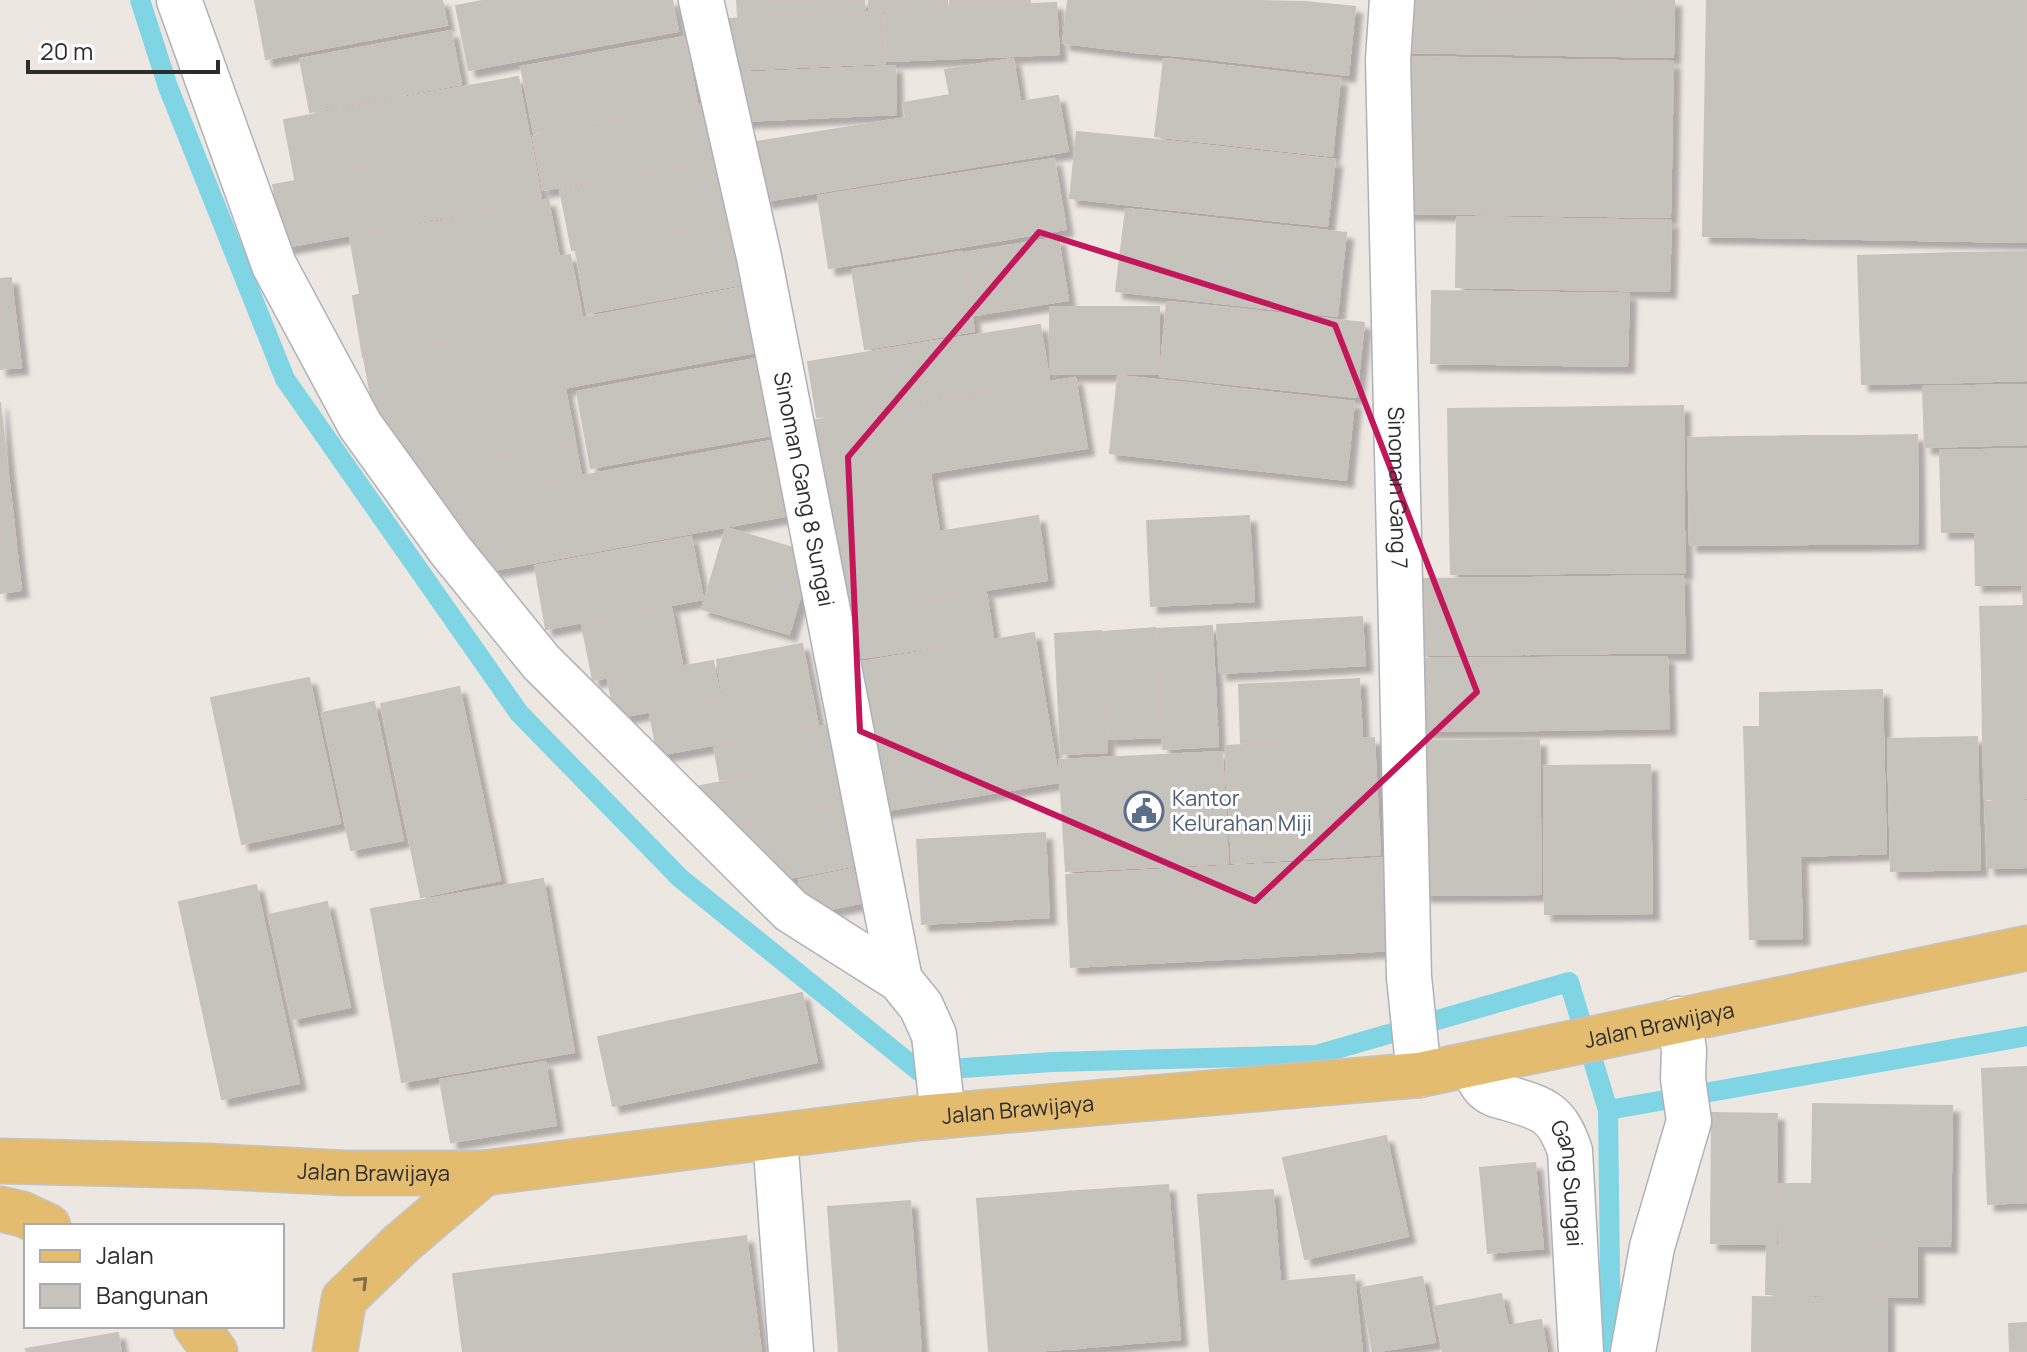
<svg xmlns="http://www.w3.org/2000/svg" width="2027" height="1352" viewBox="0 0 2027 1352" font-family="Manrope,sans-serif">
	<style>
		.lines { fill: none; stroke-linecap: round; stroke-linejoin: round }
		.stream { stroke: #7fd5e4; stroke-width: 20 }
		.building { fill: #c6c2bc; stroke: #c9c2bb; stroke-width: 2; filter: url(#shadow) }
		.minor-casing { stroke: #aeb1b8; stroke-width: 47 }
		.major-casing { stroke: #c4c4c4; stroke-width: 47 }
		.minor { stroke: #fff; stroke-width: 44 }
		.major { stroke: #e4bc6f; stroke-width: 44 }
		.oneway { stroke: #7f6d4b }
		.marked { fill: none; stroke: #c2185b; stroke-width: 6; stroke-linejoin: round }
		.labels { text-anchor: middle; dominant-baseline: central; stroke-width: 6; stroke-linejoin: round; paint-order: stroke }
		.street-label { font-size: 22px; fill: #2d2d2d; stroke: #fff }
		.service-label { font-size: 22px; fill: #4e5e75; stroke: #fff; text-anchor: start }
	</style>
	<defs>
		<filter id="shadow"><feDropShadow dx="7" dy="7" stdDeviation="2" flood-color="#0004"/></filter>
	</defs>
	<rect width="100%" height="100%" fill="#ede7e2"/>
	<g class="lines">
		<g class="stream">
			<path d="M140,0L168,87L285,379L519,713L680,878L919,1071L1052,1062L1316,1055L1569,982L1608,1110L1611,1352"/>
			<path d="M1608,1110L2027,1036"/>
		</g>
	</g>
	<g class="building">
		<path d="M255,0H442L447,25L266,59Z"/>
		<path d="M487,0H672L678,31L469,70L456,6Z"/>
		<path d="M737,0H864L865,12L738,17Z"/>
		<path d="M869,0H947V7L869,11Z"/>
		<path d="M950,0H1030V3L950,6Z"/>
		<path d="M1068,0H1141L1136,52L1063,43Z"/>
		<path d="M1141,0H1201L1194,57L1136,52Z"/>
		<path d="M1201,0L1305,2L1297,69L1194,57Z"/>
		<path d="M1401,0H1674V12L1401,8Z"/>
		<path d="M1707,0H2027V180L1704,174Z"/>
		<path d="M1305,2L1355,7L1348,75L1297,69Z"/>
		<path d="M1056,3L1059,54L887,61L885,10Z"/>
		<path d="M1401,8L1674,12L1673,57L1400,52Z"/>
		<path d="M882,12L885,63L729,70L727,19Z"/>
		<path d="M451,31L461,84L310,112L300,59Z"/>
		<path d="M685,37L697,103L534,133L521,67Z"/>
		<path d="M1406,57L1673,62L1672,118L1405,112Z"/>
		<path d="M1013,59L1020,102L1058,96L1068,151L765,201L756,142L906,118L903,103L950,95L945,70Z"/>
		<path d="M1164,59L1340,79L1332,156L1155,136Z"/>
		<path d="M895,66L896,114L741,121L740,73Z"/>
		<path d="M518,77L529,135L412,157L402,98Z"/>
		<path d="M402,98L412,157L295,179L284,120Z"/>
		<path d="M702,104L712,159L543,190L533,136Z"/>
		<path d="M1405,112L1672,118L1671,172L1404,166Z"/>
		<path d="M1077,132L1157,140L1150,207L1070,198Z"/>
		<path d="M530,137L541,199L425,221L413,159Z"/>
		<path d="M1157,140L1335,160L1327,226L1150,207Z"/>
		<path d="M413,159L425,221L285,247L273,185Z"/>
		<path d="M725,159L737,219L572,250L560,190Z"/>
		<path d="M1054,159L1066,229L930,252L919,180Z"/>
		<path d="M1404,166L1671,172L1670,217L1403,213Z"/>
		<path d="M1704,174L2027,180V242L1703,236Z"/>
		<path d="M919,180L930,252L829,268L818,196Z"/>
		<path d="M548,200L559,257L443,278L432,223Z"/>
		<path d="M1126,209L1346,233L1337,316L1116,291Z"/>
		<path d="M1457,217L1671,221L1669,291L1456,287Z"/>
		<path d="M737,221L748,283L587,313L576,251Z"/>
		<path d="M432,223L443,278L360,293L350,237Z"/>
		<path d="M1058,238L1068,300L974,315L964,253Z"/>
		<path d="M962,252L974,331L865,349L852,270Z"/>
		<path d="M2027,252V317L1960,318L1958,253Z"/>
		<path d="M1958,253L1962,382L1862,384L1858,256Z"/>
		<path d="M570,255L582,316L363,357L353,296Z"/>
		<path d="M11,278L21,367L0,369V279Z"/>
		<path d="M750,286L762,351L622,377L610,313Z"/>
		<path d="M1432,291L1629,294L1627,366L1431,363Z"/>
		<path d="M1167,302L1239,309L1232,384L1160,376Z"/>
		<rect x="1050" y="307" width="109" height="67"/>
		<path d="M1239,309L1364,323L1356,397L1232,384Z"/>
		<path d="M610,313L622,377L547,391L535,326Z"/>
		<path d="M2027,317V380L1962,382L1960,318Z"/>
		<path d="M1040,325L1049,380L946,396L937,341Z"/>
		<path d="M535,326L547,391L376,423L364,358Z"/>
		<path d="M937,341L946,396L817,417L808,362Z"/>
		<path d="M762,358L777,434L670,453L655,377Z"/>
		<path d="M1118,376L1195,384L1187,462L1110,453Z"/>
		<path d="M655,377L670,453L591,468L577,392Z"/>
		<path d="M1075,378L1087,448L982,464L971,395Z"/>
		<path d="M1195,384L1354,402L1346,480L1187,462Z"/>
		<path d="M2027,385V444L1925,447L1923,387Z"/>
		<path d="M565,389L575,441L417,471L372,425Z"/>
		<path d="M971,395L982,464L822,491L810,421Z"/>
		<path d="M0,402L21,590L0,593Z"/>
		<path d="M1683,406L1684,475L1449,476L1448,409Z"/>
		<path d="M1917,435L1918,543L1863,544L1861,436Z"/>
		<path d="M1810,436H1861L1863,544H1811Z"/>
		<path d="M1810,436L1811,544L1732,545L1731,437Z"/>
		<path d="M1731,437L1732,545H1690L1688,438Z"/>
		<path d="M782,439L796,514L664,538L651,463Z"/>
		<path d="M575,443L581,475L441,501L417,472Z"/>
		<path d="M2027,449V530L1942,532L1940,451Z"/>
		<path d="M651,463L664,538L564,557L550,482Z"/>
		<path d="M930,474L939,530L831,548L823,493Z"/>
		<path d="M1684,475V528L1450,530L1449,476Z"/>
		<path d="M550,482L564,557L494,570L441,503Z"/>
		<path d="M1038,516L1047,580L841,613L831,549Z"/>
		<path d="M1249,516L1254,601L1151,606L1147,521Z"/>
		<path d="M726,528L813,554L789,634L702,609Z"/>
		<path d="M1684,528L1685,572L1451,574L1450,530Z"/>
		<path d="M2027,532V604H2024L2022,584L1976,585L1975,533Z"/>
		<path d="M691,537L703,599L546,629L535,566Z"/>
		<path d="M1683,576L1685,653H1612L1611,577Z"/>
		<path d="M1611,577L1612,653L1532,654V578Z"/>
		<path d="M1532,578V654L1421,655L1419,579Z"/>
		<path d="M986,593L993,638L848,660L841,615Z"/>
		<path d="M2027,606V670L1982,671L1980,607Z"/>
		<path d="M671,608L682,664L593,680L582,625Z"/>
		<path d="M1362,617L1365,665L1220,673L1217,625Z"/>
		<path d="M1212,626L1218,746L1163,749L1157,629Z"/>
		<path d="M1155,628L1161,737L1109,739L1103,632Z"/>
		<path d="M1101,631L1107,752L1061,754L1055,634Z"/>
		<path d="M1034,633L1046,708L863,738L850,664Z"/>
		<path d="M802,644L818,725L658,755L650,714L723,699L717,660Z"/>
		<path d="M1667,657L1669,728L1542,730L1541,658Z"/>
		<path d="M1541,658L1542,730L1421,731V659Z"/>
		<path d="M713,661L720,698L615,718L608,680Z"/>
		<path d="M2027,670V739L1983,740L1982,671Z"/>
		<path d="M309,678L340,823L242,844L211,698Z"/>
		<path d="M1359,679L1362,737L1241,743L1239,685Z"/>
		<path d="M459,687L483,799L404,814L381,704Z"/>
		<path d="M1882,690L1886,853L1800,856L1802,938L1750,939L1744,727H1760V693Z"/>
		<path d="M374,702L403,840L351,850L322,713Z"/>
		<path d="M1046,708L1059,782L875,812L863,738Z"/>
		<path d="M835,724L842,758L720,780L714,746Z"/>
		<path d="M1977,737L1980,869L1891,871L1888,739Z"/>
		<path d="M1374,738L1376,777L1227,785L1226,746Z"/>
		<path d="M2027,739V798L1985,799L1983,740Z"/>
		<path d="M1539,740L1541,894L1423,895L1421,741Z"/>
		<path d="M1222,752L1228,863L1066,871L1059,760Z"/>
		<path d="M842,760L850,801L720,825L678,790Z"/>
		<path d="M1650,765L1652,913L1545,914L1544,766Z"/>
		<path d="M1376,777L1378,817L1230,824L1227,785Z"/>
		<path d="M483,799L500,880L421,897L404,814Z"/>
		<path d="M2027,801V867L1988,868L1985,802Z"/>
		<path d="M850,803L862,864L779,880L729,826Z"/>
		<path d="M1378,817L1380,854L1232,863L1230,824Z"/>
		<path d="M1045,833L1049,917L922,924L917,840Z"/>
		<path d="M1388,858L1393,950L1071,967L1066,875Z"/>
		<path d="M853,869L860,903L805,914L799,880Z"/>
		<path d="M543,879L558,962L386,992L371,909Z"/>
		<path d="M256,885L299,1083L222,1099L179,902Z"/>
		<path d="M327,902L350,1007L292,1019L269,915Z"/>
		<path d="M558,962L574,1052L402,1082L386,992Z"/>
		<path d="M802,993L817,1062L714,1085L698,1015Z"/>
		<path d="M698,1015L714,1085L613,1106L598,1037Z"/>
		<path d="M545,1062L556,1125L451,1142L440,1080Z"/>
		<path d="M2027,1067V1202L1988,1204L1982,1069Z"/>
		<path d="M1813,1104L1876,1105L1875,1245L1779,1243V1184H1812Z"/>
		<path d="M1876,1105L1952,1106L1950,1246L1875,1245Z"/>
		<path d="M1712,1113L1777,1114L1776,1244L1711,1243Z"/>
		<path d="M1386,1136L1408,1236L1305,1259L1283,1158Z"/>
		<path d="M1535,1163L1543,1248L1488,1253L1480,1168Z"/>
		<path d="M1168,1185L1180,1339L1122,1344L1110,1189Z"/>
		<path d="M1110,1189L1122,1344L1077,1348L1065,1192Z"/>
		<path d="M1273,1190L1280,1282L1354,1275L1362,1352H1210L1198,1195Z"/>
		<path d="M1065,1192L1077,1348L1031,1351L1018,1196Z"/>
		<path d="M1018,1196L1031,1351L989,1352L977,1199Z"/>
		<path d="M910,1201L921,1352H839L828,1207Z"/>
		<path d="M746,1236L761,1352H463L453,1274Z"/>
		<path d="M1767,1245L1917,1247V1297L1766,1294Z"/>
		<path d="M1422,1277L1435,1342L1373,1352L1361,1288Z"/>
		<path d="M1501,1294L1508,1326L1541,1320L1547,1352H1443L1434,1307Z"/>
		<path d="M1753,1297L1887,1299V1352H1752Z"/>
		<path d="M2027,1323V1352H2010L2009,1324Z"/>
		<path d="M118,1333L121,1352H27L26,1349Z"/>
	</g>
	<g class="lines">
		<defs>
			<g id="minor">
				<path d="M179,0L274,265L360,425L450,550L541,662L791,911L900,980L921,1006L934,1035L943,1116"/>
				<path id="s1" d="M701,0L759,257L900,980"/>
				<path id="s2" d="M1392,0L1388,60L1409,977L1419,1075"/>
				<path id="s3" d="M1473,1065C1476,1072 1479,1082 1484,1087C1490,1094 1499,1096 1507,1098C1545,1109 1557,1113 1570,1151L1581,1352"/>
				<path d="M775,1137L791,1352"/>
				<path d="M1633,1352L1652,1247L1689,1121L1683,1079L1684,1050L1679,1019"/>
			</g>
			<g id="major">
				<path id="s4" d="M0,1161L207,1166L346,1173H484L918,1118L1419,1075L2027,948"/>
				<path d="M0,1209L22,1214L48,1226"/>
				<path d="M196,1326L215,1352"/>
				<path d="M335,1352L344,1299L402,1243L484,1173"/>
			</g>
		</defs>
		<use href="#minor" class="minor-casing"/>
		<use href="#major" class="major-casing"/>
		<use href="#minor" class="minor"/>
		<use href="#major" class="major"/>
	</g>
	<defs><path id="oneway-chevron" d="M-2-3.5L2.5 0L-2 3.5" fill="none" stroke-width="1.6" stroke-linecap="round" stroke-linejoin="round" transform="scale(2)"/></defs>
	<use class="oneway" href="#oneway-chevron" transform="translate(362 1282) rotate(-45)"/>
	<path class="marked" d="M1039,232L1335,325L1477,692L1255,901L860,731L848,457Z"/>
	<defs>
		<symbol id="civic-ring" viewBox="-11 -11 22 22"><circle r="9.5" fill="#fff" stroke="#5c6f8a" stroke-width="1.5"/><path d="M-.6-6.5H3V-4.5H.6V-3L4-1V1h2V6H-6V1h2V-1L-.6-3ZM-1.2 2.5V6h2.4V2.5Z" fill="#5c6f8a"/></symbol>
	</defs>
	<g fill-rule="evenodd">
		<use href="#civic-ring" x="1122" y="789" width="44" height="44"/>
	</g>
	<g class="labels">
		<g class="street-label">
			<text stroke="none"><textPath href="#s1" startOffset="500">Sinoman Gang 8 Sungai</textPath></text>
			<text stroke="none"><textPath href="#s2" startOffset="488">Sinoman Gang 7</textPath></text>
			<text stroke="none"><textPath href="#s4" startOffset="1670">Jalan Brawijaya</textPath></text>
			<text stroke="none"><textPath href="#s4" startOffset="1022">Jalan Brawijaya</textPath></text>
			<text stroke="none"><textPath href="#s4" startOffset="374">Jalan Brawijaya</textPath></text>
			<text stroke="none"><textPath href="#s3" startOffset="170">Gang Sungai</textPath></text>
		</g>
		<g class="service-label">
			<text x="1172" y="798">Kantor<tspan x="1172" dy="25">Kelurahan Miji</tspan></text>
		</g>
	</g>
	<rect x="24" y="1224" width="260" height="104" fill="#ffffff" stroke="#ababab" stroke-width="2"/>
	<rect x="40" y="1250" width="40" height="12" fill="#e4bc6f" stroke="#ababab" stroke-width="2"/>
	<text x="96" y="1264" font-size="24" fill="#2d2d2d">Jalan</text>
	<rect x="40" y="1284" width="40" height="24" fill="#c6c2bc" stroke="#ababab" stroke-width="2"/>
	<text x="96" y="1304" font-size="24" fill="#2d2d2d">Bangunan</text>
	<path d="M28 60v12h190v-12" fill="none" stroke="#2d2d2d" stroke-width="4"/>
	<text x="40" y="60" font-size="24" fill="#2d2d2d" stroke="#ffffff" stroke-width="6" paint-order="stroke">20 m</text>
</svg>
